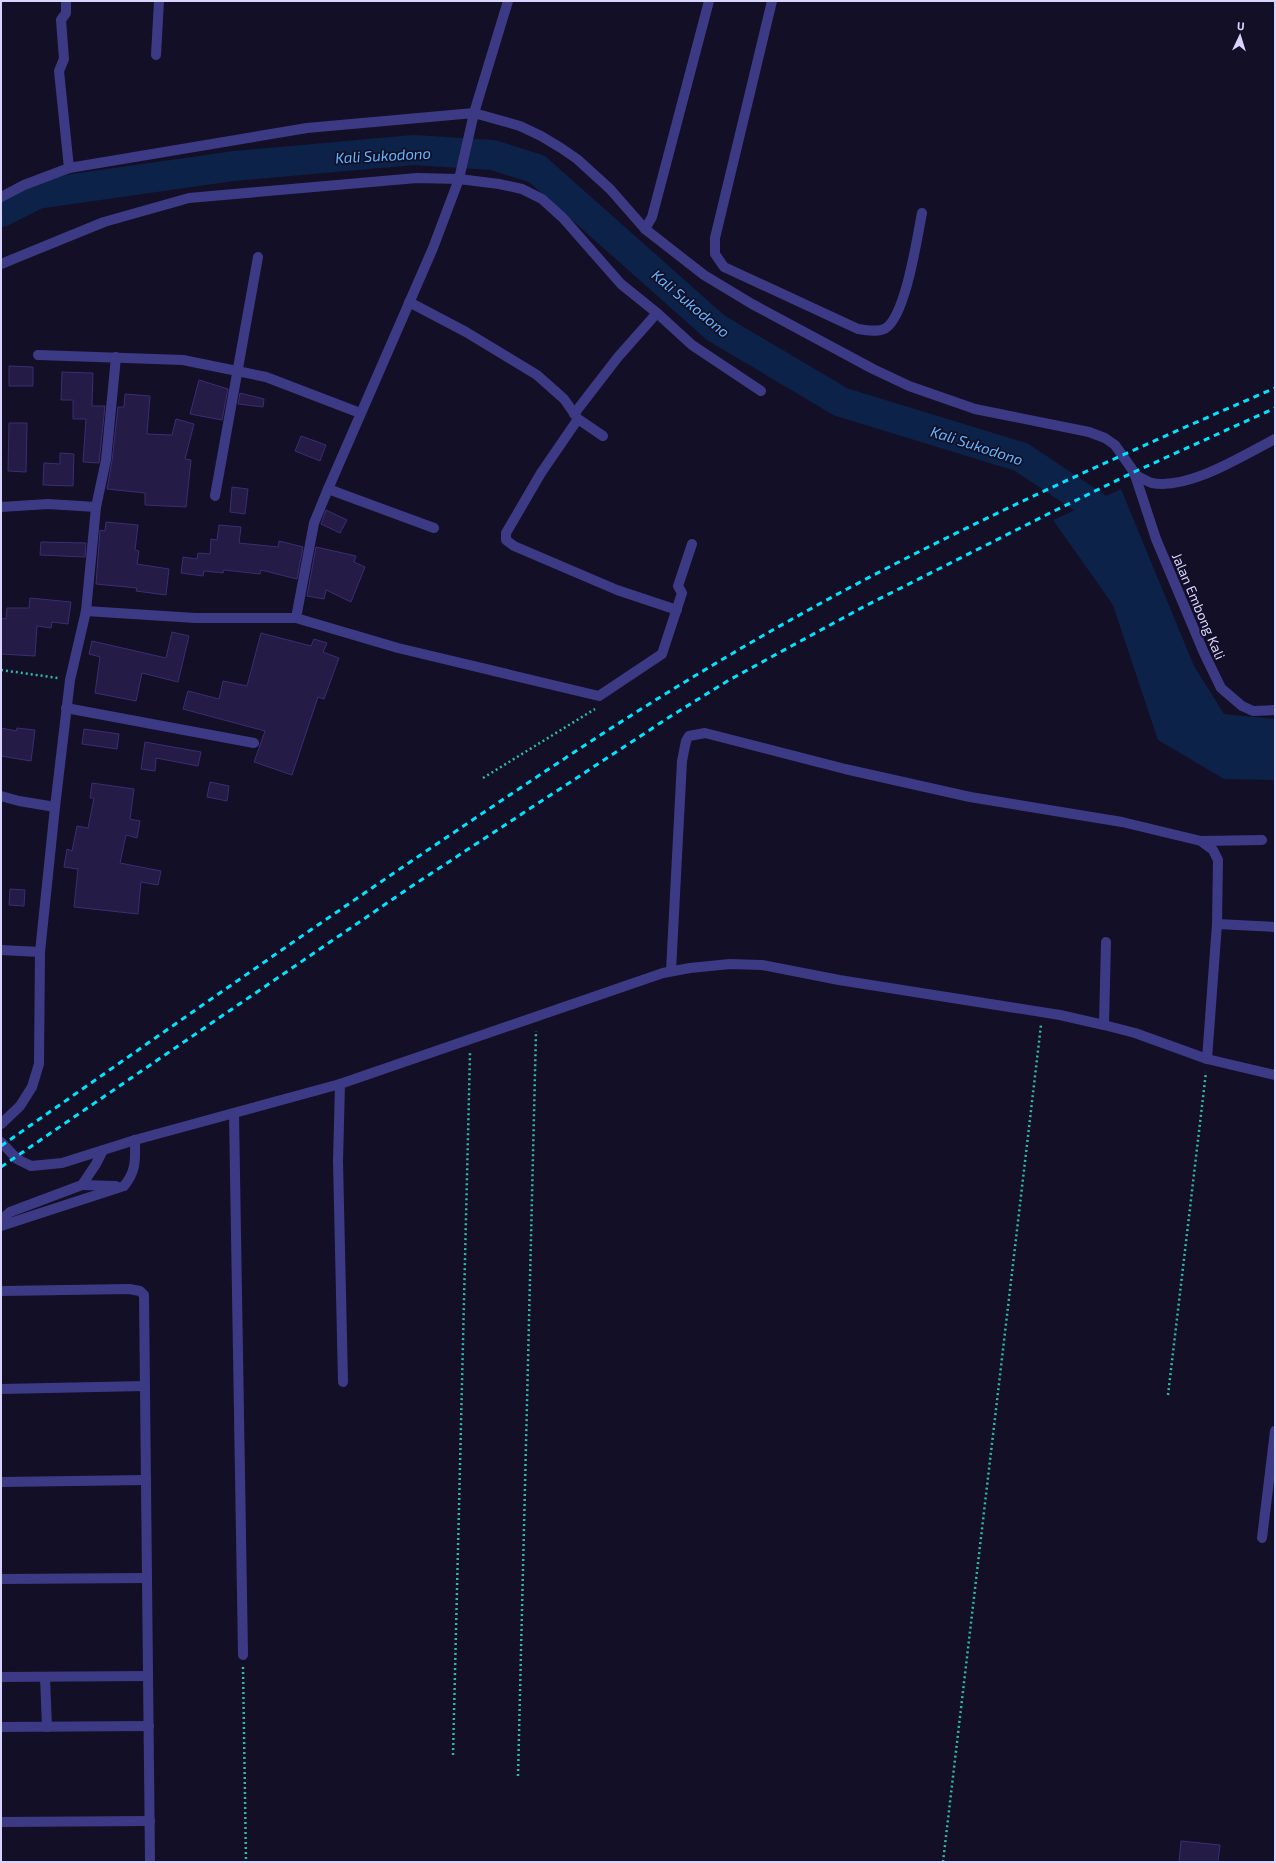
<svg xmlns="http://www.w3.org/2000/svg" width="1276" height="1863" viewBox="0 0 1276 1863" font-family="'Exo 2',sans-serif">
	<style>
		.water { fill: #0c2248 }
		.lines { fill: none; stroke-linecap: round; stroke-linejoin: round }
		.river { stroke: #0c2248; stroke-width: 30 }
		.building { fill: #241b47; stroke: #3b2d73 }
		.path { stroke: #2fb8b0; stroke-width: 2.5; stroke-dasharray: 2 3; stroke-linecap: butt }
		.minor { stroke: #3d3a85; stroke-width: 10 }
		.rail { stroke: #00e5ff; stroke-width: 3; stroke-dasharray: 6 5; stroke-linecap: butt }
		.labels { text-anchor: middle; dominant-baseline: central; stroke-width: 3.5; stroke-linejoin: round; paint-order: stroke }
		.street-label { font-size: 14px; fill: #d9d4ff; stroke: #130f26 }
		.water-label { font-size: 15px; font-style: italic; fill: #62b6ff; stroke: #130f26 }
	</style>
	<rect width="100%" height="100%" fill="#130f26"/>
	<path class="water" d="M1121,489L1194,666L1224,714L1275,719V780L1224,779L1158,740L1113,605L1053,520Z"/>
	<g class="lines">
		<path class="river" d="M1,212L37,194L234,166L414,150L493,155L537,169L716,328L841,402L1021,457L1096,507L1112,537"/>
	</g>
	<g class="building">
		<path d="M9,366L33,367V386H9Z"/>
		<path d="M62,372L93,373L92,406H105L99,463L83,462L86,419H73V400H61Z"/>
		<path d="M199,380L228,389L222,420L190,414Z"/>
		<path d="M240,393L264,399L263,407L238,404Z"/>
		<path d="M125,394L150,396L147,434L172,435L176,419L194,424L185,459L191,460L186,507L145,505V493L107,489L112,461L118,407H124Z"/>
		<path d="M9,423H27L26,472L8,471Z"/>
		<path d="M301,436L326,445L320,461L295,451Z"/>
		<path d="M60,453L74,454L73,486L43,485L44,463L60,464Z"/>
		<path d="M232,487L248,489L245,514L230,512Z"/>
		<path d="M326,510L347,520L340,533L321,524Z"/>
		<path d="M106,522L138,525L135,550L139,551L137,564L169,569L166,595L136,591L137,588L96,584L100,530L105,531Z"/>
		<path d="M219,525L241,527L239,543L278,547L279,541L303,547L297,579L261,570L260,574L224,570L223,573L204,571L203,576L181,573L183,557L197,559L198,553L210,554L211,539L217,540Z"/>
		<path d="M41,542L86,543L85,557L40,555Z"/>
		<path d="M316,547L356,556L354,562L365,567L351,602L326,590L324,599L307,596Z"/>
		<path d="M30,598L71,602L68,624L52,622L51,628L37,626L35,656L1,654V618L6,619L7,608H29Z"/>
		<path d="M172,632L189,636L178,682L142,673L136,701L95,693L100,657L89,654L92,641L166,658Z"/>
		<path d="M261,633L311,646L314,639L327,643L323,652L339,658L324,699L318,697L292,775L254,762L265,731L183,709L188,691L219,699L223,681L247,686Z"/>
		<path d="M1,728L16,731L17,728L35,730L31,761L1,756Z"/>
		<path d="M84,729L119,734L117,749L82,744Z"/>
		<path d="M145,742L201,752L198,766L156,758L155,771L141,769Z"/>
		<path d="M210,782L229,786L227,801L207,797Z"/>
		<path d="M92,783L134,789L130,819L140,821L137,838L126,835L120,863L161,871L158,885L141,882L138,914L74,907L78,869L64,867L67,849L72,851L77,826L88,828L94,798H90Z"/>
		<path d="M10,889L25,890L24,906L9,905Z"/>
		<path d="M1181,1841L1220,1845L1218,1862H1179Z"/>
	</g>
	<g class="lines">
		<g class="path">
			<path d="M1,670L58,678"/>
			<path d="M483,778L595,709"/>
			<path d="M1168,1395L1206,1072"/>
			<path d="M243,1667L246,1862"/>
			<path d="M453,1755L470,1053"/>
			<path d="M518,1776L536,1031"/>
			<path d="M943,1862L1041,1025"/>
		</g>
		<g class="minor">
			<path d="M66,1V13L61,20L64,59L59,71L69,168"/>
			<path d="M772,1L715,238V254L724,267L858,329C867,330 878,333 886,328C906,314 917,238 922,213"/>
			<path d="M156,55L159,1"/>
			<path d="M1,197L24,185L69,168L307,128L474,113L520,126L541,136L561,148L577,159L610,189L645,229L704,275L752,304L873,369L909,386L975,409L1089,432L1105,438L1115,445L1134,472L1156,539L1204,653L1221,688L1242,706L1253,711L1275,710"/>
			<path d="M645,229L652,217L709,1"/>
			<path d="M1,264L104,222L189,198L417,178L459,179L499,184L522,189L542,199L563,218L621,284L657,313L692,345L761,391"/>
			<path d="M409,302L466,332L537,375L564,399L578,419L603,436"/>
			<path d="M38,355L183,360L266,377L360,413"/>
			<path d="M574,414L618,357L657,313"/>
			<path d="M578,419L541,473L506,533V540L514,546L617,590L677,610"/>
			<path d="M1135,475C1140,477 1146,481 1152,483C1189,490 1242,456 1275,439"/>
			<path d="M328,489L434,528"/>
			<path d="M215,496L258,257"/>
			<path d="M1,507L48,504L96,507"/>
			<path d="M86,611L195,618H296L398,648L599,696L662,654L682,593L678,586L692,544"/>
			<path d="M296,618L314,523L328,489L433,248L459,179L474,113L508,1"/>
			<path d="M66,708L254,743"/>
			<path d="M1,796L19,801L55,807"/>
			<path d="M1201,841L1262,840"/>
			<path d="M1217,924L1275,927"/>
			<path d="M1,950L40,952"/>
			<path d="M671,971L682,761L686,741L689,736L705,733L845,769L970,797L1122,822L1201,841L1213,850L1218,860L1217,924L1207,1059"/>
			<path d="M1104,1025L1106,942"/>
			<path d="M340,1084L338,1161L343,1382"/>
			<path d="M234,1113L243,1655"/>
			<path d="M1,1124L20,1106L32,1087L39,1064L40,952L55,807L70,680L86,611L96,507L106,460L116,357"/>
			<path d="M1,1142L17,1159L31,1166L62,1163L135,1140L340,1084L663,973L690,968L730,964L762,965L839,980L1060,1015L1104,1025L1135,1033L1207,1059L1275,1075"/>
			<path d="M82,1185L116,1186"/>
			<path d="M1,1220L10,1212L82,1185L96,1164L103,1150"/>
			<path d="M1,1226L124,1186C137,1170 135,1159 135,1140"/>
			<path d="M1,1291L129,1289L140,1291L144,1295L150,1862"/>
			<path d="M1,1389L145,1386"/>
			<path d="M1,1482L146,1480"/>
			<path d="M1262,1538L1275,1431"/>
			<path d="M1,1579L147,1578"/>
			<path d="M1,1677L148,1676"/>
			<path d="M45,1677L47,1727"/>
			<path d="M1,1727L149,1726"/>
			<path d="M1,1822L150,1821"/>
		</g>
		<g class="rail">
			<path d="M1,1146C154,1039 307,931 462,827C544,772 627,716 713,665C892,557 1083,471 1275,388"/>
			<path d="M1,1167L412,886L671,716L729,680L867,605L1046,515L1134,472L1275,408"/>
		</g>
	</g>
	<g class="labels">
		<g class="street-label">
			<text transform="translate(1199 606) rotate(67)">Jalan Embong Kali</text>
		</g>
		<g class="water-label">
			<text transform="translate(383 155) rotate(-3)">Kali Sukodono</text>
			<text transform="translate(691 303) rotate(40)">Kali Sukodono</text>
			<text transform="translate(977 445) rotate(18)">Kali Sukodono</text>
		</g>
	</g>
	<rect width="1276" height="1863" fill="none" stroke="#d9d4ff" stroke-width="4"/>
	<g transform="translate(1240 36) rotate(4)" stroke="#130f26" stroke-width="3" paint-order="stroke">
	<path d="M0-3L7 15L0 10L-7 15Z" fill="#d9d4ff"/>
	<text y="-6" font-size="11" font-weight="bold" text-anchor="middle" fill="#d9d4ff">U</text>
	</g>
</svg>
